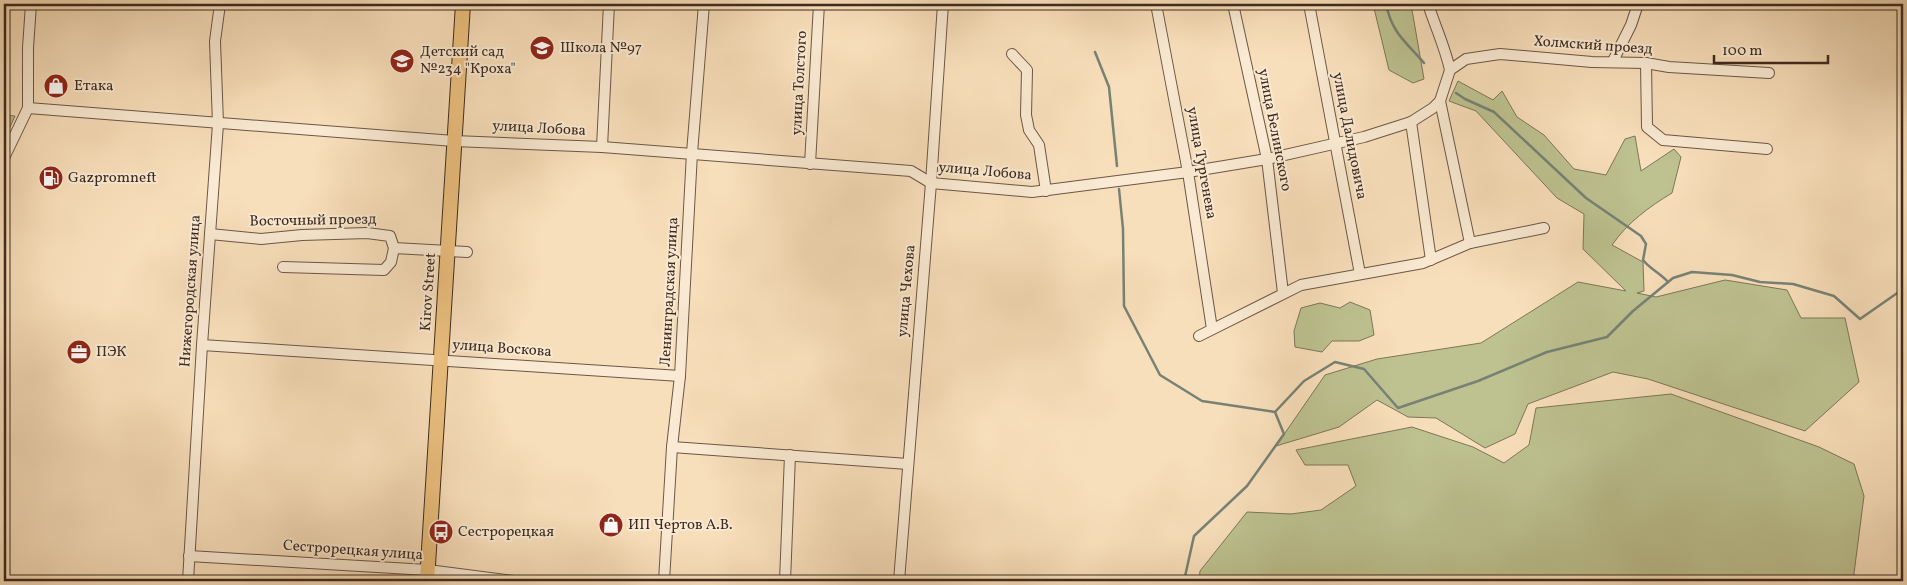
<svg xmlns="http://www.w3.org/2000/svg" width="1907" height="585" viewBox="0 0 1907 585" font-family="Vollkorn,serif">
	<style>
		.green { fill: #bdc290; stroke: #7e7658 }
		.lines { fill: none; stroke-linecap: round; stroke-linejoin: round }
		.stream { stroke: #778275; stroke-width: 2.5 }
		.minor-casing { stroke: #6c5746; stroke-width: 12 }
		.major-casing { stroke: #3e2a1f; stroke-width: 16 }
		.minor { stroke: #faead3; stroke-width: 10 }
		.major { stroke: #ecc07e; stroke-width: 14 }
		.labels { text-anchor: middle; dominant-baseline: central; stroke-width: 4; stroke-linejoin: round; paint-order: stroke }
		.street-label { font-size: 15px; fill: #3e2a1f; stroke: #faead3 }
		.poi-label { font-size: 15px; fill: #3e2a1f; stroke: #faead3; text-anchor: start }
	</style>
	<rect width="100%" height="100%" fill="#f8dfbb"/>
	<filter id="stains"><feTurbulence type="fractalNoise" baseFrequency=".004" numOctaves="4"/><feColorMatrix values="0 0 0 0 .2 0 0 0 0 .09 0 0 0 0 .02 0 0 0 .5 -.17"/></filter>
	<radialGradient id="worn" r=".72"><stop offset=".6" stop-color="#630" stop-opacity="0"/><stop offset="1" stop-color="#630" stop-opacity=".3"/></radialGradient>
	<g class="green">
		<path d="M1373,4H1411L1424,79L1413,83L1389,70Z"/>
		<path d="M1458,81L1493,100L1502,91L1517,117L1544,135L1574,169L1606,175L1625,139L1635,136L1641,171L1674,149L1681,157L1672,193C1649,207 1628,222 1612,245L1643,262L1644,291L1637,293L1656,297L1725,280L1787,290L1801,318H1845L1859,382L1805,431L1648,379L1613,372L1528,404L1515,434L1485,448L1436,418L1408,417L1377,400L1339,427L1276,446L1325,375L1377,359L1481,343L1578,282L1626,291L1583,249L1584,214L1557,198L1476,111L1449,101Z"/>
		<path d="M4,115L15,116L4,140Z"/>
		<path d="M1350,302L1370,310L1374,335L1359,341H1332L1322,352L1295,347L1294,331L1301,308L1320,303L1340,308Z"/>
		<path d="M1671,394L1819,447L1854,464L1864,496L1853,581H1199L1200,571L1247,512L1291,514L1321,510L1356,486L1348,465H1305L1296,450L1412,427L1473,447L1504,463L1529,445L1536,408Z"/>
	</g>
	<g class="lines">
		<g class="stream">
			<path d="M1386,4C1392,33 1405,41 1424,63"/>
			<path d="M1095,52L1109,87L1117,166"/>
			<path d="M1456,93L1465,99L1494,112L1586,198L1641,236L1646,244L1643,260C1650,269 1660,273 1668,282"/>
			<path d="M1119,189L1123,229L1124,306L1160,375L1202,401L1275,412"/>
			<path d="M1184,581L1194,536L1247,486L1284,434L1275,412L1304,381L1335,362L1364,369L1398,408L1478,381L1547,352L1607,337L1633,311L1673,278L1692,272L1732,275L1760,282L1793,284L1834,296L1860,319L1903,289"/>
		</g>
		<defs>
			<g id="minor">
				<path d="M1156,4L1188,172L1212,329"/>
				<path d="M1233,4L1267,159L1283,293"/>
				<path d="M1309,4L1360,274"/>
				<path d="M1428,4C1435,26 1445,47 1450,70"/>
				<path d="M1012,54L1027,70L1026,115L1029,130L1039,145L1046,191"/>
				<path d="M1613,61L1631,25L1638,4"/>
				<path d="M1646,63L1647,127L1663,140L1767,149"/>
				<path d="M1440,101L1470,243"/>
				<path d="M28,108L454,141L602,147L911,171L931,183L1032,192L1188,172L1267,159L1364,137L1411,122L1433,108L1440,101L1450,70L1466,59L1500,54L1592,62L1646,63L1669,67L1769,73"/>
				<path d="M1411,122L1431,260"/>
				<path d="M602,147L609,4"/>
				<path d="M4,158L28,108V48L31,4"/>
				<path d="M810,164L819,4"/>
				<path d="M210,234L261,239L302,235L367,233L390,236L394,248L467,252"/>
				<path d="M283,267L384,270L391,262L394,248"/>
				<path d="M1199,336L1301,285L1423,263L1470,243L1544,228"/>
				<path d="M202,345L680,376"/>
				<path d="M672,447L908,464"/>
				<path d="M189,556L428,570L514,581"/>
				<path d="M188,581L202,345L218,124L215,41L220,4"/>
				<path d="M664,581L672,447L680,376L692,153L704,4"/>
				<path d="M785,581L790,455"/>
				<path d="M899,581L931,183L943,4"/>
			</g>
			<path id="major" d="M427,581L463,4"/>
		</defs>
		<use href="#minor" class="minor-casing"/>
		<use href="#major" class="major-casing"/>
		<use href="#minor" class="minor"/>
		<use href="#major" class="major"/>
	</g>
	<defs>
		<symbol id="school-disc" viewBox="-11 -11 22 22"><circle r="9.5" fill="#8f2418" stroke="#faead3"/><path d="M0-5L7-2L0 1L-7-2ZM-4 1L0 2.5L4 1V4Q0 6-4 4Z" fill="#fff"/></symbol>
		<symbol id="shop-disc" viewBox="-11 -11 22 22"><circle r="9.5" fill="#8f2418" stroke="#faead3"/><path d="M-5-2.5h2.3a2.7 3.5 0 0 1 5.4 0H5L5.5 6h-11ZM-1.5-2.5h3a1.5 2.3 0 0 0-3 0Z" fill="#fff"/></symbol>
		<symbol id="fuel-disc" viewBox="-11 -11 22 22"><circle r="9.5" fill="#8f2418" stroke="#faead3"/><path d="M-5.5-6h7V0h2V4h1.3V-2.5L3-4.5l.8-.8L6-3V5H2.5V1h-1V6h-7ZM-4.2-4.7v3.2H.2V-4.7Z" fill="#fff"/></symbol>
		<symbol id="office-disc" viewBox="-11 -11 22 22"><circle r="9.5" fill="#8f2418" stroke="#faead3"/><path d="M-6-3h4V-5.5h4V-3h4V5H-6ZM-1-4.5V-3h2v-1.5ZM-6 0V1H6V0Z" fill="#fff"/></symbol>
		<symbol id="bus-disc" viewBox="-11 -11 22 22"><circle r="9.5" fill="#8f2418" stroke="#faead3"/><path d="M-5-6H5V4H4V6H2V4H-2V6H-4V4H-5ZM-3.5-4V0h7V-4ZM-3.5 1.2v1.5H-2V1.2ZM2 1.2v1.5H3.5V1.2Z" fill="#fff"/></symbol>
	</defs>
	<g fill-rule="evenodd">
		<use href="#school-disc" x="528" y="34" width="28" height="28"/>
		<use href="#school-disc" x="388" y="47" width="28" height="28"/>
		<use href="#shop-disc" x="42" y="72" width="28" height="28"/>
		<use href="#fuel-disc" x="37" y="164" width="28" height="28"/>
		<use href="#office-disc" x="65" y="338" width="28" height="28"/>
		<use href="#shop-disc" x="597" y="511" width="28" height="28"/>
		<use href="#bus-disc" x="427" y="518" width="28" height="28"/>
	</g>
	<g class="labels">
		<g class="street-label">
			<text transform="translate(1593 46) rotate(4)">Холмский проезд</text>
			<text transform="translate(800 83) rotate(-87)">улица Толстого</text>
			<text transform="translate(539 129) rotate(3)">улица Лобова</text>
			<text transform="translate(1274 130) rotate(79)">улица Белинского</text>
			<text transform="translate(1349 136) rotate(79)">улица Далидовича</text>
			<text transform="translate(1201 163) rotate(80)">улица Тургенева</text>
			<text transform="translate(985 172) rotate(5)">улица Лобова</text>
			<text transform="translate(313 221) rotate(-1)">Восточный проезд</text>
			<text transform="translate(191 291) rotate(-86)">Нижегородская улица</text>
			<text transform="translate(907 291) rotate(-85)">улица Чехова</text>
			<text transform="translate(429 292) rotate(-86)">Kirov Street</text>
			<text transform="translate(670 292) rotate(-87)">Ленинградская улица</text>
			<text transform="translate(502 349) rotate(4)">улица Воскова</text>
			<text transform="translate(353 551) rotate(4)">Сестрорецкая улица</text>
		</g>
		<g class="poi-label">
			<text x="560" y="48">Школа №97</text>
			<text x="420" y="52">Детский сад<tspan x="420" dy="17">№234 "Кроха"</tspan></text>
			<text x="74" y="86">Етака</text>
			<text x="68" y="178">Gazpromneft</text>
			<text x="96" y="352">ПЭК</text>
			<text x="628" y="525">ИП Чертов А.В.</text>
			<text x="458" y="532">Сестрорецкая</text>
		</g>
	</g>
	<rect width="1907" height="585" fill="none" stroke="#f8dfbb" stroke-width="20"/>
	<rect x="5" y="5" width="1897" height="575" fill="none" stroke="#3e2a1f" stroke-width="2.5"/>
	<rect x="10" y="10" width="1887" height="565" fill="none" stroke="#3e2a1f"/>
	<path d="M1714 55v8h114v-8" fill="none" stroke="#3e2a1f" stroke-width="2.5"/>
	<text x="1722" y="55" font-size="15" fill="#3e2a1f" stroke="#faead3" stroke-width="4" paint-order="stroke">100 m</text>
	<rect width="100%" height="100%" filter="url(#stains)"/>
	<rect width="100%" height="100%" fill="url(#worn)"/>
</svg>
